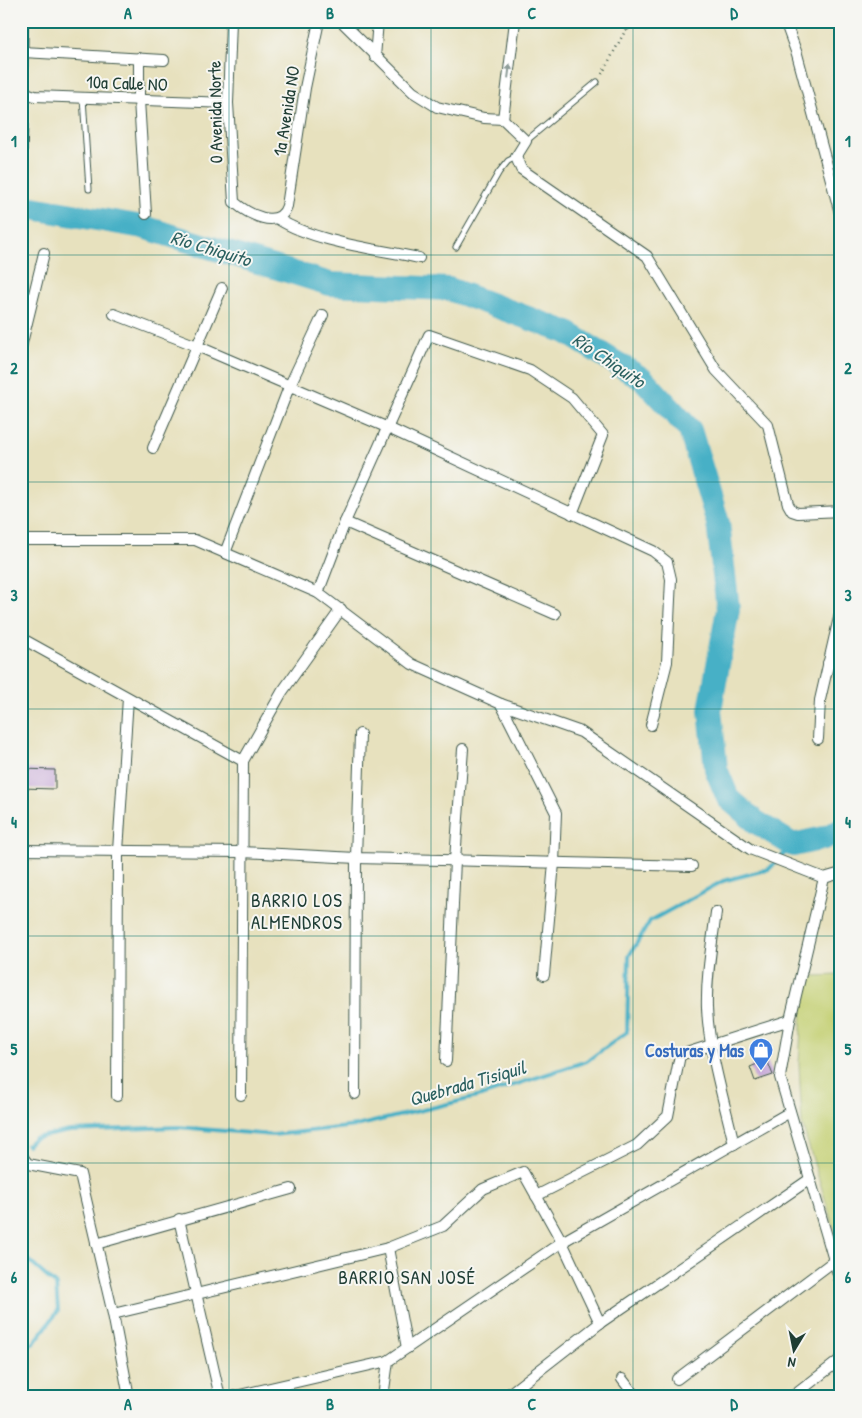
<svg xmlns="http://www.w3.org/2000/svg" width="862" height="1418" viewBox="0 0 862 1418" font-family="'Patrick Hand',sans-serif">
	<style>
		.green { fill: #c3cf71; stroke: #718652 }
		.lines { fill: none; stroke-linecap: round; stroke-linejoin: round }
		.stream { stroke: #47b0c6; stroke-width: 4 }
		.river { stroke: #47b0c6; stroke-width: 24 }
		.building { fill: #c3a2d6 }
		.lane-casing { stroke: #3d5649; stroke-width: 7 }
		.street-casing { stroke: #3d5649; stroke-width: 12 }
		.path { stroke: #3d5649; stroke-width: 2.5; stroke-dasharray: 1 4; stroke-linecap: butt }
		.lane { stroke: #fff; stroke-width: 5 }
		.street { stroke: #fff; stroke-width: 10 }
		.oneway { fill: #8f9e9a }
		.grid { fill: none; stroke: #0f766e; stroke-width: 1; stroke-opacity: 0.55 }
		.labels { text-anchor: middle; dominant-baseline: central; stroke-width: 4; stroke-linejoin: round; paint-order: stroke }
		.street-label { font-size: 18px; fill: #1f3d34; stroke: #f6f6f2 }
		.shop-label { font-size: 18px; font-weight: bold; fill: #366cbe; stroke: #f6f6f2; text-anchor: end }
		.water-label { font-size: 19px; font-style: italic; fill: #2b6060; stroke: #f6f6f2 }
		.neighbourhood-label { font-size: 19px; letter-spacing: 1px; fill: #1f3d34; stroke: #f6f6f2 }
		.neatline { fill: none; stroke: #0f766e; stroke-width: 2 }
		.grid-label { font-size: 16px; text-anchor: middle; font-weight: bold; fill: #0f766e }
	</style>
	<rect width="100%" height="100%" fill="#f6f6f2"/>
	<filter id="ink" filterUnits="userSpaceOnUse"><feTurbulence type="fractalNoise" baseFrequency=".02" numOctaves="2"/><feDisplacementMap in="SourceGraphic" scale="10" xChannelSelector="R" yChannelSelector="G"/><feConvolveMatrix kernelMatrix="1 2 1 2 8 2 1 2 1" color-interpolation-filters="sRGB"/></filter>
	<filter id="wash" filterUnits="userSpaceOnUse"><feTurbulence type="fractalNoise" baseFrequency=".0096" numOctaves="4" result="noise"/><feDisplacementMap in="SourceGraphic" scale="20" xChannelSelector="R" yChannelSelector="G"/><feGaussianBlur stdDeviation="1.12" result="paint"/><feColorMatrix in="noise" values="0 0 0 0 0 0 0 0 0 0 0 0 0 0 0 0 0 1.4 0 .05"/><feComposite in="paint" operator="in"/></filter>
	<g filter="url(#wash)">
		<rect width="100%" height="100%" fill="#e7e1be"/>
		<path class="green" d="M841,975V1251L802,1124L799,1064L802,1010L812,976Z"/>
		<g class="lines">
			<g class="stream">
				<path d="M27,1145L34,1138L70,1131L178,1127L273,1135L356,1126L481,1096L587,1061L627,1032L629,956L650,921L723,881L769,869L793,845"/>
				<path d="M21,1254L56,1285L58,1311L34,1343L21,1350"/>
			</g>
			<path class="river" d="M21,206L143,227L330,284L449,289L566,332L644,380L690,430L718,523L728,609L710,710L716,769L728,798L756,822L793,845L824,838L841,830"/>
		</g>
		<g id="blocks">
			<g class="building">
				<path d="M21,769L55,770V789L21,788Z"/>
				<path d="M767,1060L773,1075L755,1081L750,1067Z"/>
			</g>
		</g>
	</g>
	<g filter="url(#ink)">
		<use href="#blocks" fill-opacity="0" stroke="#3d5649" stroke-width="1"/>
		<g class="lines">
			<defs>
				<g id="lane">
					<path d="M627,27L631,21"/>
					<path d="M83,98L89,189"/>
					<path d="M526,141L597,82"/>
					<path d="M23,186L26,93"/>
					<path d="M456,247L499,172L508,161L516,157"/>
				</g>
				<g id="street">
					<path d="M23,21L22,82L26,93L35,96L228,103"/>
					<path d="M231,21L228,103L234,202C248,214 279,231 287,206L305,88L319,21"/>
					<path d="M341,21L413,92L437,107L484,118L503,119L526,141L516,157L521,169L647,256L716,370L768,425L788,504L792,511L798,513L841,511"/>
					<path d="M785,21L797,54L841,217"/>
					<path d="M23,52L164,60"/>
					<path d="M375,57L378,21"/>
					<path d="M139,58V100L146,214"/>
					<path d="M503,119L515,21"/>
					<path d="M278,219C314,242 377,249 419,258"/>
					<path d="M114,314L197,346L386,427L653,551L667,562L671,579L667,662L651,725"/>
					<path d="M21,347L44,253"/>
					<path d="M153,448L222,288"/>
					<path d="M345,522L555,614"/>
					<path d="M21,540H195L318,593L412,664L501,704L581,732L750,849L824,878L841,873"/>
					<path d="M225,553L289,387L323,315"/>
					<path d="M318,593L345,522L429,335L530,370L572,398L603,435L572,514"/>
					<path d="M21,638L243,761L241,1095"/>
					<path d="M828,663L841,664"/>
					<path d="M501,704L556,813L554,863L544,975"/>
					<path d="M818,739L820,700L841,609"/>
					<path d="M243,761L282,692L341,609"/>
					<path d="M21,850L241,852L356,858L692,866"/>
					<path d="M824,878L790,1020L780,1077L841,1284"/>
					<path d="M716,912C712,944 706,976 707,1008C709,1053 724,1100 734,1144"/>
					<path d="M446,1061L455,860L463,749"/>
					<path d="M355,1094L356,858L360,734"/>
					<path d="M117,1096L118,851L128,698"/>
					<path d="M21,1155L28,1164L80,1174L113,1314L129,1397"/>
					<path d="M536,1196L637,1145L668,1116L680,1055L790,1020"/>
					<path d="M179,1219L220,1397"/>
					<path d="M96,1244L291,1189"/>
					<path d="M388,1248L407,1348"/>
					<path d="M113,1314L388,1248L443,1226L483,1189L523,1172L562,1242L600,1323"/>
					<path d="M622,1379L636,1397"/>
					<path d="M677,1379L834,1261"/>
					<path d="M231,1397L388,1361L562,1242L790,1112"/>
					<path d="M383,1397L388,1361"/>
					<path d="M505,1397L600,1323L810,1179"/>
					<path d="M792,1397L841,1359"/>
				</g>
			</defs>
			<use href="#lane" class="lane-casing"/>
			<use href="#street" class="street-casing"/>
			<path class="path" d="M602,74L624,33"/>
			<use href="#lane" class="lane"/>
			<use href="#street" class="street"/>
		</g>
		<defs><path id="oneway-solid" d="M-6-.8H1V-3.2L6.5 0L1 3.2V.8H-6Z" transform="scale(1.25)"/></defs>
		<use class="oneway" href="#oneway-solid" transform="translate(509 71) rotate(-83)"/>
	</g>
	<path class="grid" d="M229,21V1397M431,21V1397M633,21V1397M21,255H841M21,482H841M21,709H841M21,936H841M21,1163H841"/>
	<defs>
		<symbol id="shop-pin" viewBox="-11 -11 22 30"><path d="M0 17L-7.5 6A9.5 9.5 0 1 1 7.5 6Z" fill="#3f7fe0" stroke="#f6f6f2"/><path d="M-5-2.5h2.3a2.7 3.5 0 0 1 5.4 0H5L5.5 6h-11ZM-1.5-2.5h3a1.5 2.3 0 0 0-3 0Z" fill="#fff"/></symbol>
	</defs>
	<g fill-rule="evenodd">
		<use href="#shop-pin" x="747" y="1036" width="28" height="38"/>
	</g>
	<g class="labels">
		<g class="street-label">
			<text transform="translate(127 83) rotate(2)">10a Calle NO</text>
			<text transform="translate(286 111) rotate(-81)">1a Avenida NO</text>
			<text transform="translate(215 112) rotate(-91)">0 Avenida Norte</text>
		</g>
		<g class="shop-label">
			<text x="744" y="1050">Costuras y Mas</text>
		</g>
		<g class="water-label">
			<text transform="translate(211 248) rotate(17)">Río Chiquito</text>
			<text transform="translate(609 360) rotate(34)">Río Chiquito</text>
			<text transform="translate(467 1083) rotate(-16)">Quebrada Tisiquil</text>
		</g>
		<g class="neighbourhood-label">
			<text x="297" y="900">BARRIO LOS<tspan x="297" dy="22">ALMENDROS</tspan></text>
			<text x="407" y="1277">BARRIO SAN JOSÉ</text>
		</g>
	</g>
	<rect width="862" height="1418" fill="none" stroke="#f6f6f2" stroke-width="55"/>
	<g transform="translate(794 1350) rotate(190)" stroke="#f6f6f2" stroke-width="4" paint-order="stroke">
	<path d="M0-4L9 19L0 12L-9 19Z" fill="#1f3d34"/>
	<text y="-8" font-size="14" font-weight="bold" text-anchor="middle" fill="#1f3d34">N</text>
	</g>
	<rect x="28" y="28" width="806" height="1362" class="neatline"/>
	<g class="grid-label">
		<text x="128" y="19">A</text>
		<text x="330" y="19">B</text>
		<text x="532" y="19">C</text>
		<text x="734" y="19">D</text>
		<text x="14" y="147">1</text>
		<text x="848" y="147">1</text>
		<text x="14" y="374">2</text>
		<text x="848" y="374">2</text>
		<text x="14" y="601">3</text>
		<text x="848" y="601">3</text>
		<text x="14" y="828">4</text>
		<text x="848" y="828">4</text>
		<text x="14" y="1055">5</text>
		<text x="848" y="1055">5</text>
		<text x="14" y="1283">6</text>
		<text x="848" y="1283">6</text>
		<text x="128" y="1410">A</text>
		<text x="330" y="1410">B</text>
		<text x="532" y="1410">C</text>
		<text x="734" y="1410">D</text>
	</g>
</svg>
